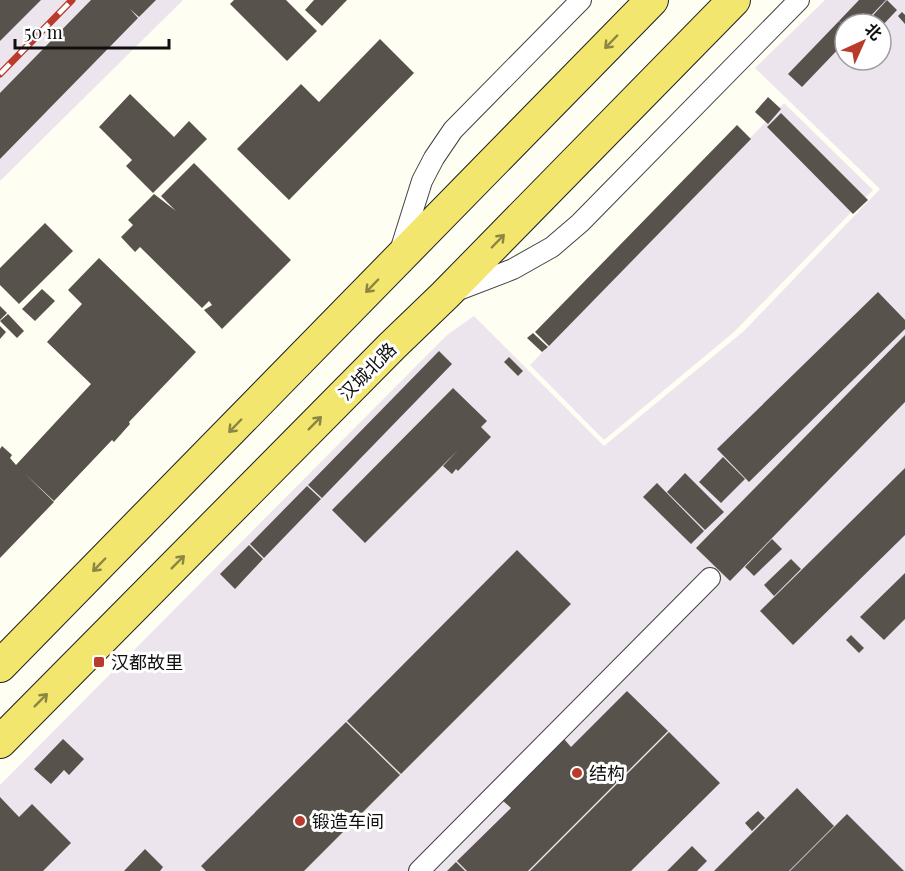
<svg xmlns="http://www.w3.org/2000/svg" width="905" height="871" viewBox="0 0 905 871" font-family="'Playfair Display','Noto Sans SC',serif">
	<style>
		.industrial { fill: #ede5ed; fill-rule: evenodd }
		.building { fill: #58524c }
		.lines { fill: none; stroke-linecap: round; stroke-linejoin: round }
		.street-casing { stroke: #424242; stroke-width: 22 }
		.primary-casing { stroke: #202020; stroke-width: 34 }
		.street { stroke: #fff; stroke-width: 20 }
		.primary { stroke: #f2e66f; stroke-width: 32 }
		.rail-casing { stroke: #ba3b2c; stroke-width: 7 }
		.rail { stroke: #fff; stroke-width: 4.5; stroke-dasharray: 14; stroke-linecap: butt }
		.oneway { stroke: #8c8544 }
		.poi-dot { fill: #ba3b2c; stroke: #fff; stroke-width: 2 }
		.labels { text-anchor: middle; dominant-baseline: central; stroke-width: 6; stroke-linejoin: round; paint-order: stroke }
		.street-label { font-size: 18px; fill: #0f0f0f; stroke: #fff }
		.poi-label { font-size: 18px; fill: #0f0f0f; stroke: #fff; text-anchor: start }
	</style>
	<rect width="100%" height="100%" fill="#fefef3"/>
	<g class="industrial">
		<path d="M0,0H183L0,181Z"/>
		<path d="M825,0H905V871H0V785L447,335L474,316L604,446L744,331L880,189L755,68ZM845,24H881V60H845Z"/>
		<path d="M784,103L873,190L734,332L604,440L530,365Z"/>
	</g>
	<g class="building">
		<path d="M0,0H41L0,41Z"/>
		<path d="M91,0H156L139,17L130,9L138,18L0,159V93Z"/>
		<path d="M234,0H286L317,31L287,61L230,4Z"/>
		<path d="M314,0H347L322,26L305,10Z"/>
		<path d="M859,0H886L863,24H845V26L839,21Z"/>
		<path d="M887,0L897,10L881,27V24H865Z"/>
		<path d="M902,12L905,15V24L898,16Z"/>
		<path d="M839,21L845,27V42L802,87L788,74Z"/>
		<path d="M380,39L414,73L289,200L237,149L301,84L319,102Z"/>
		<path d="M130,94L174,137L189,121L207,139L153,193L126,166L132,160L99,127Z"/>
		<path d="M768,97L781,109L768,124L755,112Z"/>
		<path d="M781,113L868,200L853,214L767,127Z"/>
		<path d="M737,125L751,139L549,346L535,332Z"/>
		<path d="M194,163L291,260L222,329L204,310L212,305L209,301L202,308L140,247L135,252L121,237L133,225L128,220L154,194L176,211L161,196Z"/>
		<path d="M45,223L73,251L19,304L0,285V268Z"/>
		<path d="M99,258L196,352L129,422L130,424L114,442L112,440L54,501L24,473L54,502L0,558V449L2,446L12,455L10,458L16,465L91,384L47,342L82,304L68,290Z"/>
		<path d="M42,289L55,301L35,321L22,309Z"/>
		<path d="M878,292L905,320V329L749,482L717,449Z"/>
		<path d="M0,306L7,313L0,320Z"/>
		<path d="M8,314L24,331L17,338L0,321Z"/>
		<path d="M0,326L6,332L0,339Z"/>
		<path d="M533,333L548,347L542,352L527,338Z"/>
		<path d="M905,335V402L730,581L696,548Z"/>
		<path d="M439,351L452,364L322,498L308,485Z"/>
		<path d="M509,357L523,371L518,376L504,362Z"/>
		<path d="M453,388L487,421L481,427L491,437L458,471L456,469L452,474L443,466L458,450L365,543L332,510Z"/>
		<path d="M723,457L745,479L721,503L699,482Z"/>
		<path d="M905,468V535L793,645L760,611Z"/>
		<path d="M685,473L724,512L705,530L667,492Z"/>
		<path d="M657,483L704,531L691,544L643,497Z"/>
		<path d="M307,486L321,499L264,558L250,544Z"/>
		<path d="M772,539L782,549L754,576L745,567Z"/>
		<path d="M249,545L263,559L235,589L220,574Z"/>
		<path d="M517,550L571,604L401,774L347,721Z"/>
		<path d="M791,559L801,569L774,596L764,585Z"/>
		<path d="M905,573V619L884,640L860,617Z"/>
		<path d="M851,635L864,648L859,653L846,640Z"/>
		<path d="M627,691L668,731L528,871H467L457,861L511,808L502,800L564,739L571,747Z"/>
		<path d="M346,722L400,775L304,871H206L201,866Z"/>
		<path d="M669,732L720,783L631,871H530Z"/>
		<path d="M63,739L84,759L69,775L64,770L51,784L34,769Z"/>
		<path d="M797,788L834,826L789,871H714Z"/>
		<path d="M0,797L19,817L32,804L71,843L43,871H0Z"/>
		<path d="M758,811L765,818L752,831L745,823Z"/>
		<path d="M847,814L904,871H790Z"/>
		<path d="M692,846L707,861L697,871H667Z"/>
		<path d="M145,849L163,867L160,871H124Z"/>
		<path d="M456,862L465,871H447Z"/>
	</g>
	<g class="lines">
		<defs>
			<g id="street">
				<path d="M400,251L422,181L434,158L453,130L581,0"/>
				<path d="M456,291L513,269L552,247L580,223L799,0"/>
				<path d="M419,871L710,578"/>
			</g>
			<g id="primary">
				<path d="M0,666L652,0"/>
				<path d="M0,742L392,346L445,295L734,0"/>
			</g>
		</defs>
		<use href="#street" class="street-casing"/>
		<use href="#primary" class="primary-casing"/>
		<use href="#street" class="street"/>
		<use href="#primary" class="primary"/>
		<defs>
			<path id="rail" d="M0,74L72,0"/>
		</defs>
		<use href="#rail" class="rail-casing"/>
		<use href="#rail" class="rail"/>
	</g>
	<defs><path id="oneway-shaft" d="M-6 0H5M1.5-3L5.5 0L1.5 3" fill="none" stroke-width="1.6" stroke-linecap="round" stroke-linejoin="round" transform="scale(1.5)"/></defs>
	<g class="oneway">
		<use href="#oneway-shaft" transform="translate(611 42) rotate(134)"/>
		<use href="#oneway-shaft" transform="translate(498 241) rotate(-46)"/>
		<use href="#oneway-shaft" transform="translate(372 286) rotate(134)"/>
		<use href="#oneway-shaft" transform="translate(315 423) rotate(-45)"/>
		<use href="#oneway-shaft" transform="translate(235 426) rotate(134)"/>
		<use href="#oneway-shaft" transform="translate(178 562) rotate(-45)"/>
		<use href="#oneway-shaft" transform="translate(99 565) rotate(134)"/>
		<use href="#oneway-shaft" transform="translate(41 700) rotate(-45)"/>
	</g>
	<g class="poi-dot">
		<rect x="93" y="656" width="12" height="12" rx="3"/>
		<circle cx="577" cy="773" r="6"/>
		<circle cx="300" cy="821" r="6"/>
	</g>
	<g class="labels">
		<g class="street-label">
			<text transform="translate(367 371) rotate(-45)">汉城北路</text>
		</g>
		<g class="poi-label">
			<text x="111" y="662">汉都故里</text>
			<text x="589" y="773">结构</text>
			<text x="312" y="821">锻造车间</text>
		</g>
	</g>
	<g transform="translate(863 42) rotate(45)"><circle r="28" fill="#ffffff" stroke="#9f9f9f" stroke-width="1.5"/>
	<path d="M0-4.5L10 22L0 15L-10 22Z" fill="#ba3b2c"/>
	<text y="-9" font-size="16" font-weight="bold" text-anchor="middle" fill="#0f0f0f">北</text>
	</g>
	<path d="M15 39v9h154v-9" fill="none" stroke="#0f0f0f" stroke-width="3"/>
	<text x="24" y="39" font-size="18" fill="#0f0f0f" stroke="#ffffff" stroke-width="4.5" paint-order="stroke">50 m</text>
</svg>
